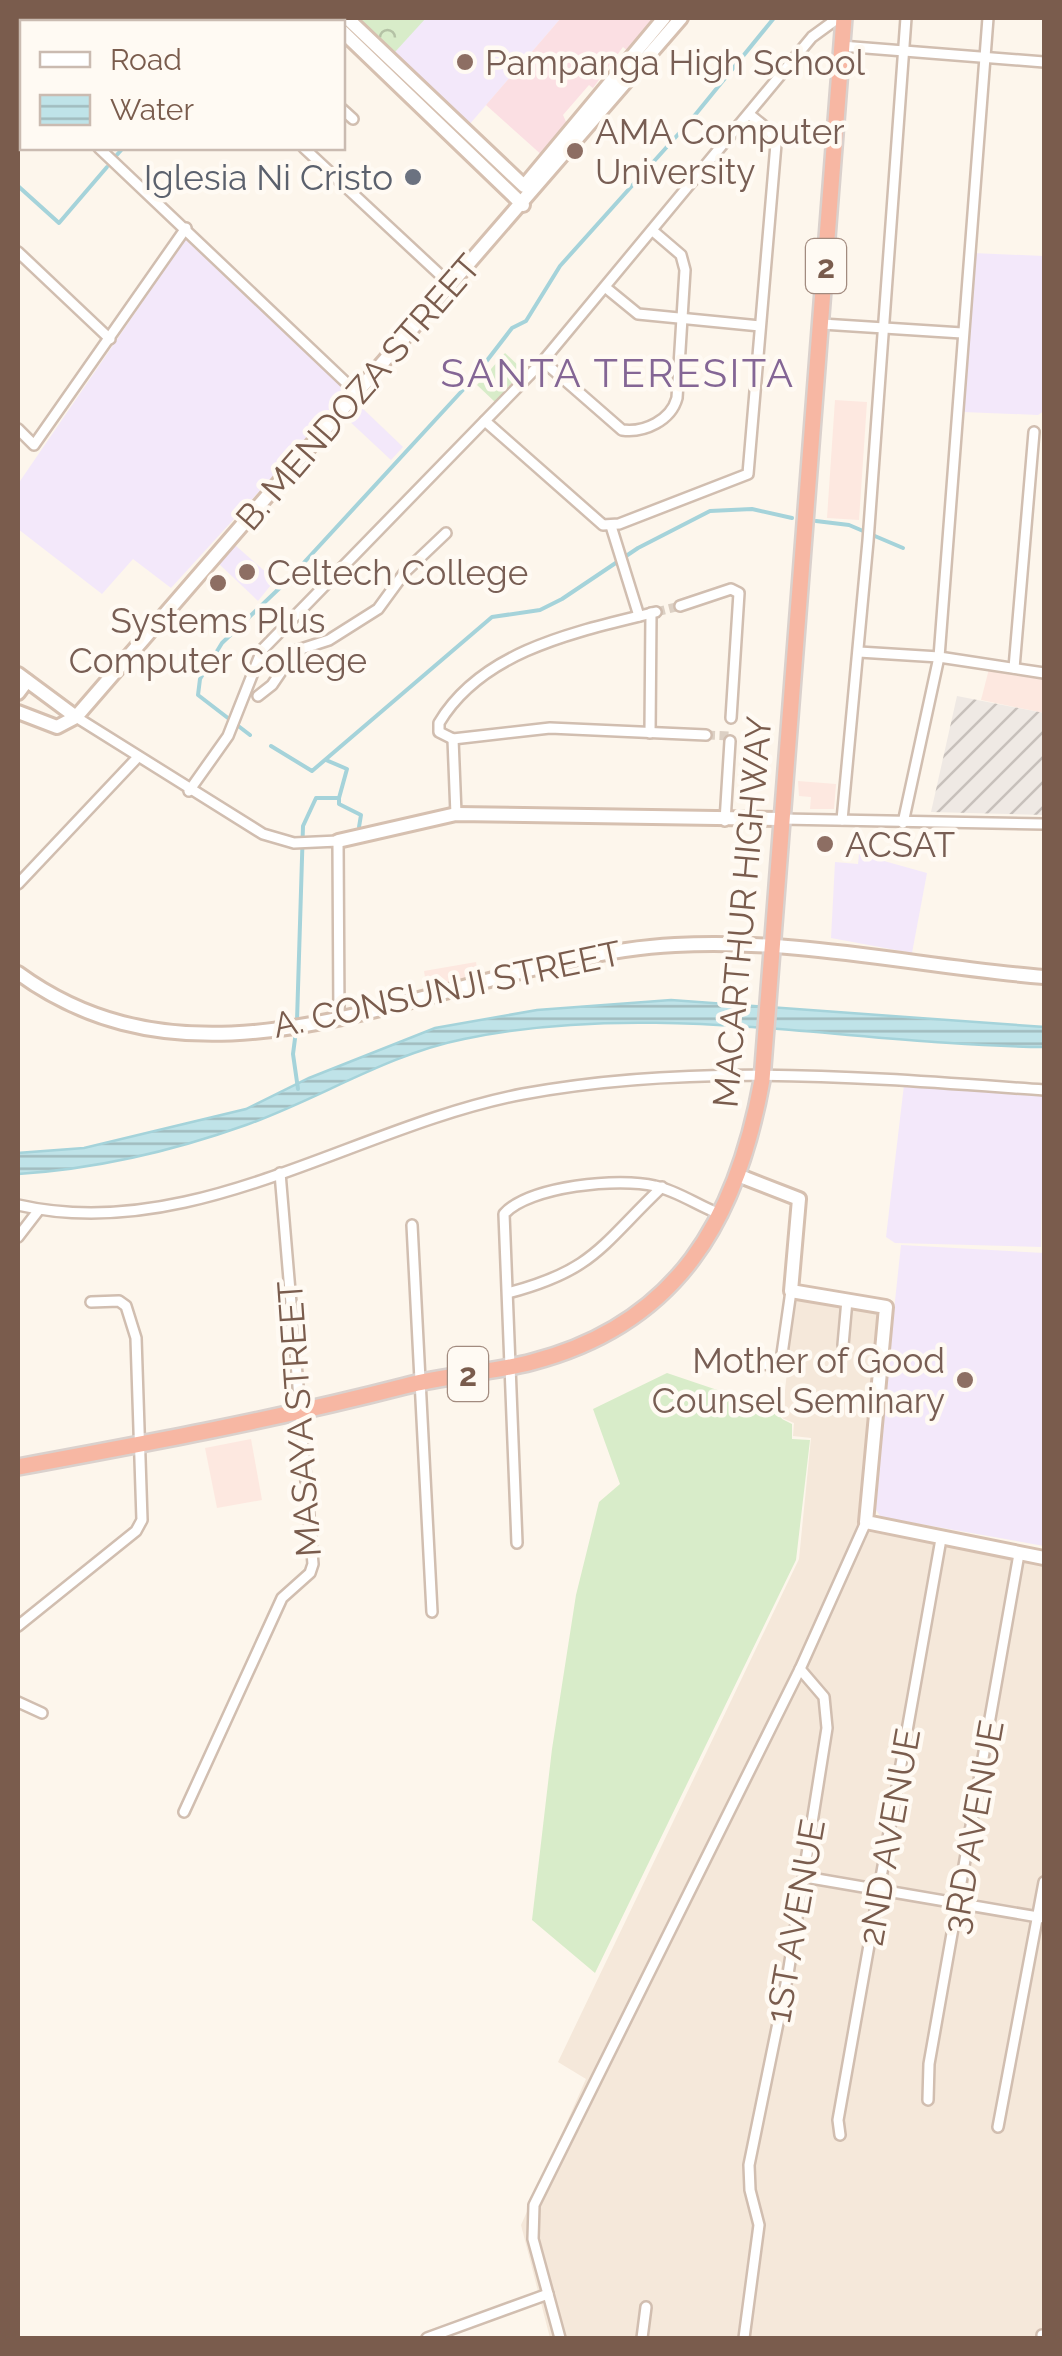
<svg xmlns="http://www.w3.org/2000/svg" width="1062" height="2356" viewBox="0 0 1062 2356" font-family="Raleway,sans-serif">
	<style>
		.residential { fill: #f5e8da }
		.commercial { fill: #fde8e0 }
		.industrial { fill: url(#industrial-furrows) }
		.education { fill: #f3e8fa }
		.medical { fill: #fbdfe3 }
		.grass { fill: #d8ecc9 }
		.park { fill: url(#park-crowns) }
		.water { fill: url(#water-rules); stroke: #a5d3da; stroke-width: 2.5 }
		.lines { fill: none; stroke-linecap: round; stroke-linejoin: round }
		.stream { stroke: #a5d3da; stroke-width: 4 }
		.street-tunnel { stroke: #dcd0c4; stroke-width: 9; stroke-dasharray: 9 4.5; stroke-linecap: butt }
		.street-casing { stroke: #d1beb0; stroke-width: 14 }
		.secondary-casing { stroke: #d6c0b0; stroke-width: 18 }
		.highway-casing { stroke: #dad1cd; stroke-width: 20 }
		.street { stroke: #fff; stroke-width: 9 }
		.secondary { stroke: #fff; stroke-width: 12 }
		.highway { stroke: #f7b7a3; stroke-width: 15 }
		.education-dot { fill: #8d6e63; stroke: #fffaf3; stroke-width: 4 }
		.worship-dot { fill: #6b7280; stroke: #fffaf3; stroke-width: 4 }
		.labels { text-anchor: middle; dominant-baseline: central; stroke-width: 9; stroke-linejoin: round; paint-order: stroke }
		.shield { fill: #fffaf3; stroke: #a28b7f; stroke-width: 2.5 }
		.shield-label { font-size: 32px; font-weight: bold; fill: #7a5c4d }
		.education-label { font-size: 35px; fill: #785e54; stroke: #fffaf3; text-anchor: start }
		.worship-label { font-size: 35px; fill: #5b616d; stroke: #fffaf3; text-anchor: end }
		.street-label { font-size: 35px; fill: #7a5c4d; stroke: #fffaf3 }
		.quarter-label { font-size: 40px; letter-spacing: 2.5px; fill: #846695; stroke: #fffaf3 }
	</style>
	<defs>
		<pattern id="industrial-furrows" width="10" height="10" patternUnits="userSpaceOnUse" patternTransform="scale(2.5)"><rect width="10" height="10" fill="#efe9e4"/><path d="M-1 1l2-2M0 10L10 0M9 11l2-2" fill="none" stroke="#c7c0bb"/></pattern>
		<pattern id="park-crowns" width="20" height="18" patternUnits="userSpaceOnUse" patternTransform="scale(2.5)"><rect width="20" height="18" fill="#d8ecc9"/><path d="M2 6a3 3 0 1 1 6 0M12 15a3 3 0 1 1 6 0" fill="none" stroke="#b4c2a5"/></pattern>
		<pattern id="water-rules" width="6" height="5" patternUnits="userSpaceOnUse" patternTransform="scale(2.5)"><rect width="6" height="5" fill="#bfe3e8"/><path d="M0 2.5h6" fill="none" stroke="#a0bbbe"/></pattern>
	</defs>
	<rect width="100%" height="100%" fill="#fdf6ec"/>
	<path class="residential" d="M795,1298L879,1310L858,1530L1044,1561V2338H550L521,2225L586,2079L558,2062L799,1559L811,1438L793,1436L794,1423L782,1418Z"/>
	<g class="commercial">
		<path d="M835,400L867,402L859,520L827,518Z"/>
		<path d="M989,669L1044,678V713L981,700Z"/>
		<path d="M798,781L836,784L834,809H810L811,797L799,796Z"/>
		<path d="M476,962L479,981L427,990L424,971Z"/>
		<path d="M251,1439L262,1500L217,1508L205,1448Z"/>
	</g>
	<path class="industrial" d="M957,696L1044,713V815L931,812Z"/>
	<g class="education">
		<path d="M359,18H561L469,125Z"/>
		<path d="M187,237L349,393L171,588L133,559L102,594L18,529V484Z"/>
		<path d="M973,253L1044,256V411L1038,415L963,412Z"/>
		<path d="M359,405L403,447L391,460L346,418Z"/>
		<path d="M235,545L275,580L258,601L219,564Z"/>
		<path d="M859,854L927,873L912,953L831,938L835,862L858,864Z"/>
		<path d="M904,1085L1044,1093L1041,1247L895,1243L886,1237Z"/>
		<path d="M901,1245L1044,1253V1546L881,1517L873,1506Z"/>
	</g>
	<path class="medical" d="M561,18H661L631,54L623,47L593,88L589,85L563,115L567,124L544,157L486,105Z"/>
	<g class="grass">
		<path d="M505,353L523,370L495,402L477,385Z"/>
		<path d="M667,1373L735,1396L774,1403L782,1419L792,1424V1439L810,1440L796,1560L595,1973L532,1920L552,1749L576,1595L599,1502L620,1484L593,1409Z"/>
	</g>
	<path class="park" d="M359,18H426L395,52Z"/>
	<path class="water" d="M671,1000L1044,1027V1047C852,1045 655,999 464,1039C388,1054 319,1099 246,1125C173,1151 95,1169 18,1174V1153L84,1148L246,1109L309,1078L435,1028L537,1010Z"/>
	<g class="lines">
		<g class="stream">
			<path d="M115,157L123,148"/>
			<path d="M18,186L59,223L107,167"/>
			<path d="M816,521L849,525L903,548"/>
			<path d="M250,735L198,695L200,679L222,643L287,581L472,380L512,328L526,321L560,266L691,120L774,18"/>
			<path d="M271,746L312,771L492,617L540,610L562,599L638,548L710,511L752,509L792,518"/>
			<path d="M326,760L347,769L339,798"/>
			<path d="M339,798V804L361,815L359,827"/>
			<path d="M297,1021L303,826L316,798H339"/>
			<path d="M296,1031L293,1054L298,1089"/>
		</g>
		<g class="street-tunnel">
			<path d="M656,612L680,606"/>
			<path d="M706,735L730,736"/>
		</g>
		<defs>
			<g id="street">
				<path d="M166,18L171,22"/>
				<path d="M841,46L1044,62"/>
				<path d="M18,71L22,75"/>
				<path d="M342,109L353,119"/>
				<path d="M99,148L356,392"/>
				<path d="M304,148L451,285"/>
				<path d="M18,252L110,339"/>
				<path d="M605,287L638,314L760,326"/>
				<path d="M822,324L962,333"/>
				<path d="M543,361L622,430C645,433 671,420 677,398L685,270L681,255L653,231"/>
				<path d="M485,421L603,525L619,524L748,474L776,144L770,131L749,114"/>
				<path d="M18,429L34,445L186,228"/>
				<path d="M611,526L639,616"/>
				<path d="M680,606L731,589L739,593L731,718"/>
				<path d="M656,612C580,631 483,649 439,723V732L453,739L550,728L706,735"/>
				<path d="M859,652L939,657L1044,673"/>
				<path d="M1014,668L1034,432"/>
				<path d="M258,696L272,685L295,651L329,640L378,609L405,572L446,533"/>
				<path d="M76,717L263,834L294,843L338,841L339,1018"/>
				<path d="M650,733L651,613"/>
				<path d="M453,739L456,814"/>
				<path d="M189,791L228,736L262,650L543,361L812,37L838,18"/>
				<path d="M782,819L1044,824"/>
				<path d="M842,820L868,541L906,18"/>
				<path d="M725,821L730,741"/>
				<path d="M903,823L939,657L988,18"/>
				<path d="M18,884L137,758"/>
				<path d="M18,1205C193,1245 355,1126 523,1094C696,1062 871,1078 1044,1090"/>
				<path d="M412,1225L432,1612"/>
				<path d="M18,1237L38,1211"/>
				<path d="M508,1293C595,1270 601,1245 662,1187"/>
				<path d="M843,1345L847,1300"/>
				<path d="M759,1364L777,1365L781,1361L791,1291"/>
				<path d="M517,1543L504,1214C529,1186 620,1177 655,1186C678,1191 698,1206 720,1214"/>
				<path d="M18,1626L136,1531L142,1520L136,1338L126,1306L119,1301L91,1302"/>
				<path d="M18,1702L42,1713"/>
				<path d="M184,1812L282,1598L310,1573L313,1564L280,1173"/>
				<path d="M805,1877L1044,1918"/>
				<path d="M928,2100L929,2064L1019,1554"/>
				<path d="M998,2127L1044,1882"/>
				<path d="M840,2135L838,2120L941,1539"/>
				<path d="M1042,2335H1044"/>
				<path d="M427,2338L548,2294"/>
				<path d="M560,2338L533,2239L534,2205L800,1669L866,1522"/>
				<path d="M642,2338L646,2307"/>
				<path d="M744,2338L759,2225L750,2190L749,2165L788,1974L827,1728L824,1697L800,1669"/>
			</g>
			<g id="secondary">
				<path d="M329,18L334,22"/>
				<path d="M347,18L524,186L664,18"/>
				<path d="M99,22L104,18"/>
				<path d="M342,31L523,205"/>
				<path d="M18,107L22,102"/>
				<path d="M18,674L76,717"/>
				<path d="M18,693L27,681"/>
				<path d="M18,712L57,727L76,717L681,18"/>
				<path d="M338,841L456,814L780,819"/>
				<path d="M18,973C219,1120 459,956 675,945C799,938 921,967 1044,977"/>
				<path d="M740,1176L799,1199L791,1291L886,1307L866,1522L1044,1558"/>
			</g>
			<path id="highway" d="M18,1467C148,1443 277,1419 405,1386C447,1375 490,1373 532,1362C678,1324 737,1219 762,1080L844,18"/>
		</defs>
		<use href="#street" class="street-casing"/>
		<use href="#secondary" class="secondary-casing"/>
		<use href="#highway" class="highway-casing"/>
		<use href="#street" class="street"/>
		<use href="#secondary" class="secondary"/>
		<use href="#highway" class="highway"/>
	</g>
	<g class="education-dot">
		<circle cx="465" cy="62" r="10"/>
		<circle cx="575" cy="151" r="10"/>
		<circle cx="247" cy="572" r="10"/>
		<circle cx="218" cy="583" r="10"/>
		<circle cx="825" cy="844" r="10"/>
		<circle cx="965" cy="1380" r="10"/>
	</g>
	<circle class="worship-dot" cx="413" cy="177" r="10"/>
	<g class="labels">
		<g class="shield">
			<rect x="806" y="239" width="40" height="54" rx="8"/>
			<rect x="448" y="1347" width="40" height="54" rx="8"/>
		</g>
		<g class="shield-label">
			<text x="826" y="266">2</text>
			<text x="468" y="1374">2</text>
		</g>
		<g class="education-label">
			<text x="485" y="62">Pampanga High School</text>
			<text x="595" y="131">AMA Computer<tspan x="595" dy="40">University</tspan></text>
			<text x="267" y="572">Celtech College</text>
			<text x="218" y="620" text-anchor="middle">Systems Plus<tspan x="218" dy="40">Computer College</tspan></text>
			<text x="845" y="844">ACSAT</text>
			<text x="945" y="1360" text-anchor="end">Mother of Good<tspan x="945" dy="40">Counsel Seminary</tspan></text>
		</g>
		<g class="worship-label">
			<text x="393" y="177">Iglesia Ni Cristo</text>
		</g>
		<g class="street-label">
			<text transform="translate(358 392) rotate(-49)">B. MENDOZA STREET</text>
			<text transform="translate(742 912) rotate(-85)">MACARTHUR HIGHWAY</text>
			<text transform="translate(447 989) rotate(-12)">A. CONSUNJI STREET</text>
			<text transform="translate(299 1419) rotate(-94)">MASAYA STREET</text>
			<text transform="translate(973 1827) rotate(-80)">3RD AVENUE</text>
			<text transform="translate(889 1837) rotate(-80)">2ND AVENUE</text>
			<text transform="translate(795 1921) rotate(-80)">1ST AVENUE</text>
		</g>
		<g class="quarter-label">
			<text x="618" y="372">SANTA TERESITA</text>
		</g>
	</g>
	<rect width="1062" height="2356" fill="none" stroke="#7a5c4d" stroke-width="40"/>
	<rect x="20" y="20" width="325" height="130" fill="#fffaf3" stroke="#cabbb1" stroke-width="2.5"/>
	<rect x="40" y="52" width="50" height="15" fill="#ffffff" stroke="#cabbb1" stroke-width="2.5"/>
	<text x="110" y="70" font-size="30" fill="#7a5c4d">Road</text>
	<rect x="40" y="95" width="50" height="30" fill="url(#water-rules)" stroke="#cabbb1" stroke-width="2.5"/>
	<text x="110" y="120" font-size="30" fill="#7a5c4d">Water</text>
</svg>
